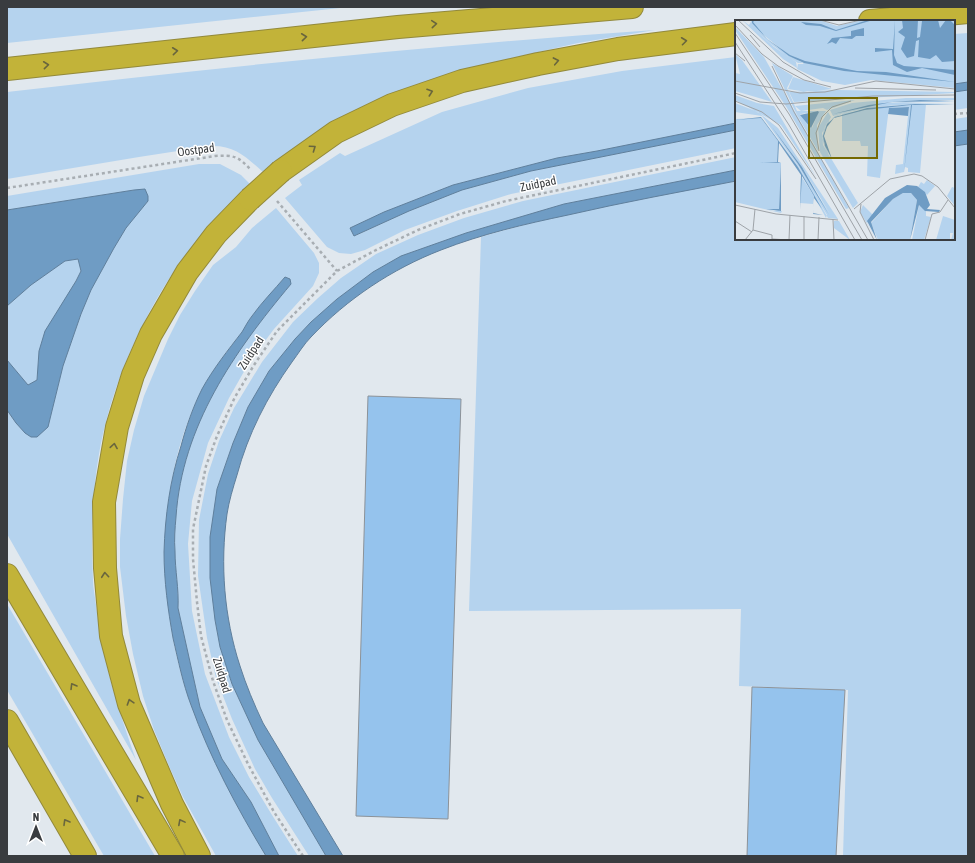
<svg xmlns="http://www.w3.org/2000/svg" width="975" height="863" viewBox="0 0 975 863" font-family="'Asap Condensed',sans-serif">
	<style>
		.green { fill: #b5d3ee }
		.water { fill: #6f9cc4; stroke: #5f7f9c }
		.building { fill: #95c3ed; stroke: #8c9298 }
		.lines { fill: none; stroke-linecap: round; stroke-linejoin: round }
		.motorway-casing { stroke: #92893b; stroke-width: 24 }
		.path { stroke: #a8aeb3; stroke-width: 2.5; stroke-dasharray: 3 3; stroke-linecap: butt }
		.motorway { stroke: #c2b339; stroke-width: 22 }
		.motorway-bridge-casing { stroke: #92893b; stroke-width: 24; stroke-linecap: butt }
		.motorway-bridge { stroke: #c2b339; stroke-width: 22 }
		.oneway { stroke: #69663d }
		.labels { text-anchor: middle; dominant-baseline: central; stroke-width: 3; stroke-linejoin: round; paint-order: stroke }
		.street-label { font-size: 12px; fill: #393c3f; stroke: #fff }
		.inset-road { fill: none; stroke: #9ea3a8; stroke-width: 1 }
		.view { fill: #756900; fill-opacity: 0.15; stroke: #756900; stroke-width: 2 }
		.inset-edge { fill: none; stroke: #393c3f; stroke-width: 2 }
	</style>
	<rect width="100%" height="100%" fill="#e1e8ee"/>
	<g class="green">
		<path d="M7,7H350L7,43Z"/>
		<path d="M655,30L578,43L486,64L438,78L264,173C246,157 235,145 210,146L139,157L7,179V92C222,67 438,45 655,30Z"/>
		<path d="M968,33V82L954,84V34Z"/>
		<path d="M736,57V123L597,151L557,158L453,185L384,212L350,228L355,236L409,211L462,190L531,171L736,130V148L511,194L457,211L405,230L365,250L351,254L339,253L327,247L285,198L302,185L299,180L340,153L345,156L442,112L528,88L622,71Z"/>
		<path d="M968,90V108L954,110V92Z"/>
		<path d="M968,117V130L954,132V119Z"/>
		<path d="M968,144V856H843L848,690L739,686L741,609L469,611L481,237C564,212 651,197 736,181V239H954V146Z"/>
		<path d="M736,157V170L564,204L466,233L401,256L373,272L337,299L311,322L295,339L269,371L248,407L233,443L217,489L215,620L220,647L232,684L258,740L326,856H309L272,798L255,769L232,719L216,678L207,638L198,576L199,520L208,474L219,441L234,408L262,362L293,322L318,298L341,278L376,254L418,235L464,218L523,201Z"/>
		<path d="M199,164H220L241,175L251,185C233,200 217,216 202,234C189,249 178,265 167,282C134,335 110,393 99,454C92,495 91,538 93,580C93,588 95,596 96,605C102,659 118,709 136,760L7,534V410C14,420 20,430 31,437L50,419L63,366L81,314L91,290L114,248L126,228L148,201L145,190H134L7,210V196Z"/>
		<path d="M276,208L314,253L319,263V273L313,286L274,329L250,361L229,398L208,443L192,501L188,544L192,611L205,674L229,737L249,777L272,815L298,856H279L251,802L222,759L200,707L178,608C179,589 175,570 175,551C174,540 175,528 176,517C182,426 234,352 291,284L290,280L285,277C274,290 262,302 252,316C248,321 245,327 242,332C227,350 213,369 202,390C154,481 156,610 191,705C210,758 238,807 266,856H216L183,797L169,766L154,730L143,696L133,654L126,616L120,567V539L123,499L127,461L134,430L144,396L168,339L180,315L195,291L213,265L236,247L252,228Z"/>
		<path d="M78,259L81,271L39,351L37,380L28,385L7,360V306L31,285L65,261Z"/>
		<path d="M7,604L155,856H104L7,690Z"/>
	</g>
	<g class="water">
		<path d="M968,82V90L954,92V84Z"/>
		<path d="M736,123V130L531,171L462,190L409,211L354,236L350,228L384,212L453,185L557,158L597,151Z"/>
		<path d="M968,130V144L954,146V132Z"/>
		<path d="M736,170V181C680,192 624,202 568,215C525,224 482,234 441,250C392,269 347,299 311,337C304,344 298,354 292,362C267,397 248,434 237,475C233,488 229,501 227,514C220,564 224,617 240,666C246,685 254,704 263,723L343,856H326L258,740L232,684L220,647L215,620L210,578V537L217,489L233,443L248,407L269,371L295,339L311,322L337,299L373,272L401,256L466,233L564,204Z"/>
		<path d="M145,189L148,196V201L126,228L114,248L91,290L81,314L63,366L48,427L37,437H31L25,433L16,423L7,410V360L28,385L37,380L39,351L45,331L76,281L81,271L78,259L65,261L31,285L7,306V210L134,190Z"/>
		<path d="M285,277L290,279L291,284C234,352 182,426 176,517C175,528 174,540 175,551C175,570 179,589 178,608L200,707L222,759L251,802L279,856H266C237,808 210,758 191,705C183,684 178,660 173,638C168,610 164,581 164,552C165,516 170,480 181,446C186,427 193,407 202,389C213,369 228,350 242,332C245,327 248,321 252,316C262,302 274,290 285,277Z"/>
	</g>
	<g class="building">
		<path d="M368,396L461,399L448,819L356,816Z"/>
		<path d="M752,687L845,690L836,856H747Z"/>
	</g>
	<g class="lines">
		<defs>
			<g id="motorway">
				<path d="M870,21L968,12"/>
				<path d="M7,69L398,27L632,7"/>
				<path d="M281,171L336,132L392,105L462,81L538,64L618,49L736,34"/>
				<path d="M7,575L173,856"/>
				<path d="M7,721L85,856"/>
				<path d="M199,856L172,804L129,704L111,636L105,568L104,502L117,427L133,375L151,334L187,272L216,234L250,199"/>
			</g>
		</defs>
		<use href="#motorway" class="motorway-casing"/>
		<g class="path">
			<path d="M954,114L968,113"/>
			<path d="M7,188L215,156C234,155 238,156 251,170"/>
			<path d="M277,201L337,271"/>
			<path d="M303,856L274,812L248,764L227,720L213,681L201,636L197,602L193,559V529L206,466L217,436L235,397L254,365L277,331L337,271L376,250L418,230L460,214L506,201L736,153"/>
		</g>
		<use href="#motorway" class="motorway"/>
		<defs>
			<path id="motorway-bridge" d="M250,199L281,171"/>
		</defs>
		<use href="#motorway-bridge" class="motorway-bridge-casing"/>
		<use href="#motorway-bridge" class="motorway-bridge"/>
	</g>
	<defs><path id="oneway-chevron" d="M-2-3.5L2.5 0L-2 3.5" fill="none" stroke-width="1.6" stroke-linecap="round" stroke-linejoin="round"/></defs>
	<g class="oneway">
		<use href="#oneway-chevron" transform="translate(434 24) rotate(-5)"/>
		<use href="#oneway-chevron" transform="translate(304 37) rotate(-6)"/>
		<use href="#oneway-chevron" transform="translate(684 41) rotate(-7)"/>
		<use href="#oneway-chevron" transform="translate(175 51) rotate(-6)"/>
		<use href="#oneway-chevron" transform="translate(556 61) rotate(-11)"/>
		<use href="#oneway-chevron" transform="translate(46 65) rotate(-6)"/>
		<use href="#oneway-chevron" transform="translate(430 92) rotate(-19)"/>
		<use href="#oneway-chevron" transform="translate(313 148) rotate(-35)"/>
		<use href="#oneway-chevron" transform="translate(114 446) rotate(-81)"/>
		<use href="#oneway-chevron" transform="translate(105 575) rotate(-95)"/>
		<use href="#oneway-chevron" transform="translate(73 686) rotate(-121)"/>
		<use href="#oneway-chevron" transform="translate(130 702) rotate(-108)"/>
		<use href="#oneway-chevron" transform="translate(139 798) rotate(-121)"/>
		<use href="#oneway-chevron" transform="translate(66 822) rotate(-120)"/>
		<use href="#oneway-chevron" transform="translate(181 822) rotate(-118)"/>
	</g>
	<g class="labels">
		<g class="street-label">
			<text transform="translate(196 150) rotate(-8)">Oostpad</text>
			<text transform="translate(538 184) rotate(-12)">Zuidpad</text>
			<text transform="translate(251 353) rotate(-57)">Zuidpad</text>
			<text transform="translate(222 675) rotate(73)">Zuidpad</text>
		</g>
	</g>
	<g transform="translate(735 20)">
		<rect width="220" height="220" fill="#e1e8ee"/>
		<path d="M7,0L14,5L17,0H84L102,6L128,0H220V68L136,60L110,65L87,61L62,49L63,44H68L69,42L51,33L21,9L42,27L68,43H63L52,36L36,24L18,8L39,27L61,42L62,48L48,39ZM0,7L29,37L114,188L111,189L52,88L0,10ZM0,34L7,40L37,82L0,71V53L5,54ZM37,43L58,56L52,68L62,91H91L82,105L83,131L62,95ZM84,91L77,108L65,94H66ZM58,57L97,69L72,72L53,69ZM103,70L220,72V73L59,82L54,72ZM0,75L22,83L39,86L81,157L46,105L0,80ZM171,78H220V80H185L145,83L203,81L220,82H187L168,83L220,84L162,85L132,88L110,93L151,87L191,84L185,153L173,152V148L170,147L169,152L160,154L161,145L168,144L174,87L154,88L145,158L132,156L133,126H126L125,121H107V94L95,100L89,112V123L96,140L89,125L87,118L89,109L92,103L100,96L120,90L98,96L95,90L117,83ZM120,80L92,90L88,88L66,91L60,86ZM0,83L23,92L43,108L103,199L93,198L64,147L27,96L0,92ZM43,115L67,147L95,194L63,144ZM93,92L96,97L87,113L88,125L123,183L118,188L85,132L83,108ZM26,98L43,121L42,142L46,143L44,191L31,189L39,191H47L46,193L0,182V99ZM27,98L63,146L92,195L91,198L63,147ZM66,156L79,176L78,184L65,183ZM192,160L200,166L192,175L183,167L186,162L189,164ZM217,167L220,168V186L212,176ZM168,173H176L182,180L175,220H143L136,203L158,179ZM128,185L138,195L132,203L142,220L125,192ZM184,185L191,191V196L196,197L189,220H177ZM208,196L220,200V220H216L218,213H215V220H201ZM99,201H104L115,220L99,208Z" fill="#b5d3ee" fill-rule="evenodd"/>
		<path d="M20,0L18,2L32,19L55,35L70,41L122,51L151,52L220,62L109,51L69,43L54,36L32,19L17,3V1ZM133,0H138L101,11L85,6L71,5L66,2L86,4L101,10ZM160,0L159,35L162,43L169,46L220,50V55L187,48L172,52L158,45L157,30L140,32V28L158,29ZM167,0H183L182,18L185,17L187,1L203,0L205,8L211,0H215L220,5V41L207,42L201,35L195,39L183,37L184,20L181,21L179,36L172,38L166,29L170,17L163,12L168,8ZM129,8V16H121L117,19L105,18L101,24L97,22L92,24L97,18L116,16V11ZM185,80L220,81L157,82L98,94L134,85L157,82ZM180,84L220,85H177L169,152L156,156L169,152L176,85L130,90L99,98L92,107L89,116L97,139L90,126L88,116L92,104L100,97L132,88ZM174,87L173,96L153,94L154,88ZM84,92L76,108L65,95L83,91ZM26,97L63,147L87,189L79,178L78,193L88,195L78,194L79,176L67,156L65,190L66,155L44,123L43,142L46,143V191L31,189H44L46,143L25,142H42L43,121L26,98L0,100ZM37,107L67,147L94,195L63,144ZM172,165L182,166L190,172L195,185L192,189L205,190L206,188H195H206L204,192L190,191L184,185L175,220L182,180L176,173H168L158,179L136,202L142,220L132,201L150,178Z" fill="#6f9cc4"/>
		<path class="inset-road" d="M3,0L48,42L80,61M85,0L104,5L126,0M0,5L27,34L43,46L69,60L96,67M0,13L54,94L127,220M15,15L25,27M0,22L54,105L120,220M0,33L10,41M37,46L59,92L133,220M0,61L65,73L90,72L141,61L220,69M120,68L201,70M0,73L25,82L51,84L138,76L220,75M0,81L27,92L44,105L81,159M84,131L81,113L87,97L97,87L116,81M126,184L125,192L139,220M0,185L41,194L103,200M119,189L155,159L179,154L187,156L203,167L220,188M98,200L99,220M0,201L17,212M18,210L37,215V220M37,219L54,220M10,220L18,210L20,189M54,220L55,195M69,220V196M83,220L84,197M190,220L197,194L205,192L213,180"/>
		<path class="view" d="M74,78H142V138H74Z"/>
		<rect width="220" height="220" class="inset-edge"/>
	</g>
	<rect width="975" height="863" fill="none" stroke="#393c3f" stroke-width="16"/>
	<g transform="translate(36 827)" stroke="#ffffff" stroke-width="3" paint-order="stroke">
	<path d="M0-3L7 15L0 10L-7 15Z" fill="#393c3f"/>
	<text y="-6" font-size="11" font-weight="bold" text-anchor="middle" fill="#393c3f">N</text>
	</g>
</svg>
